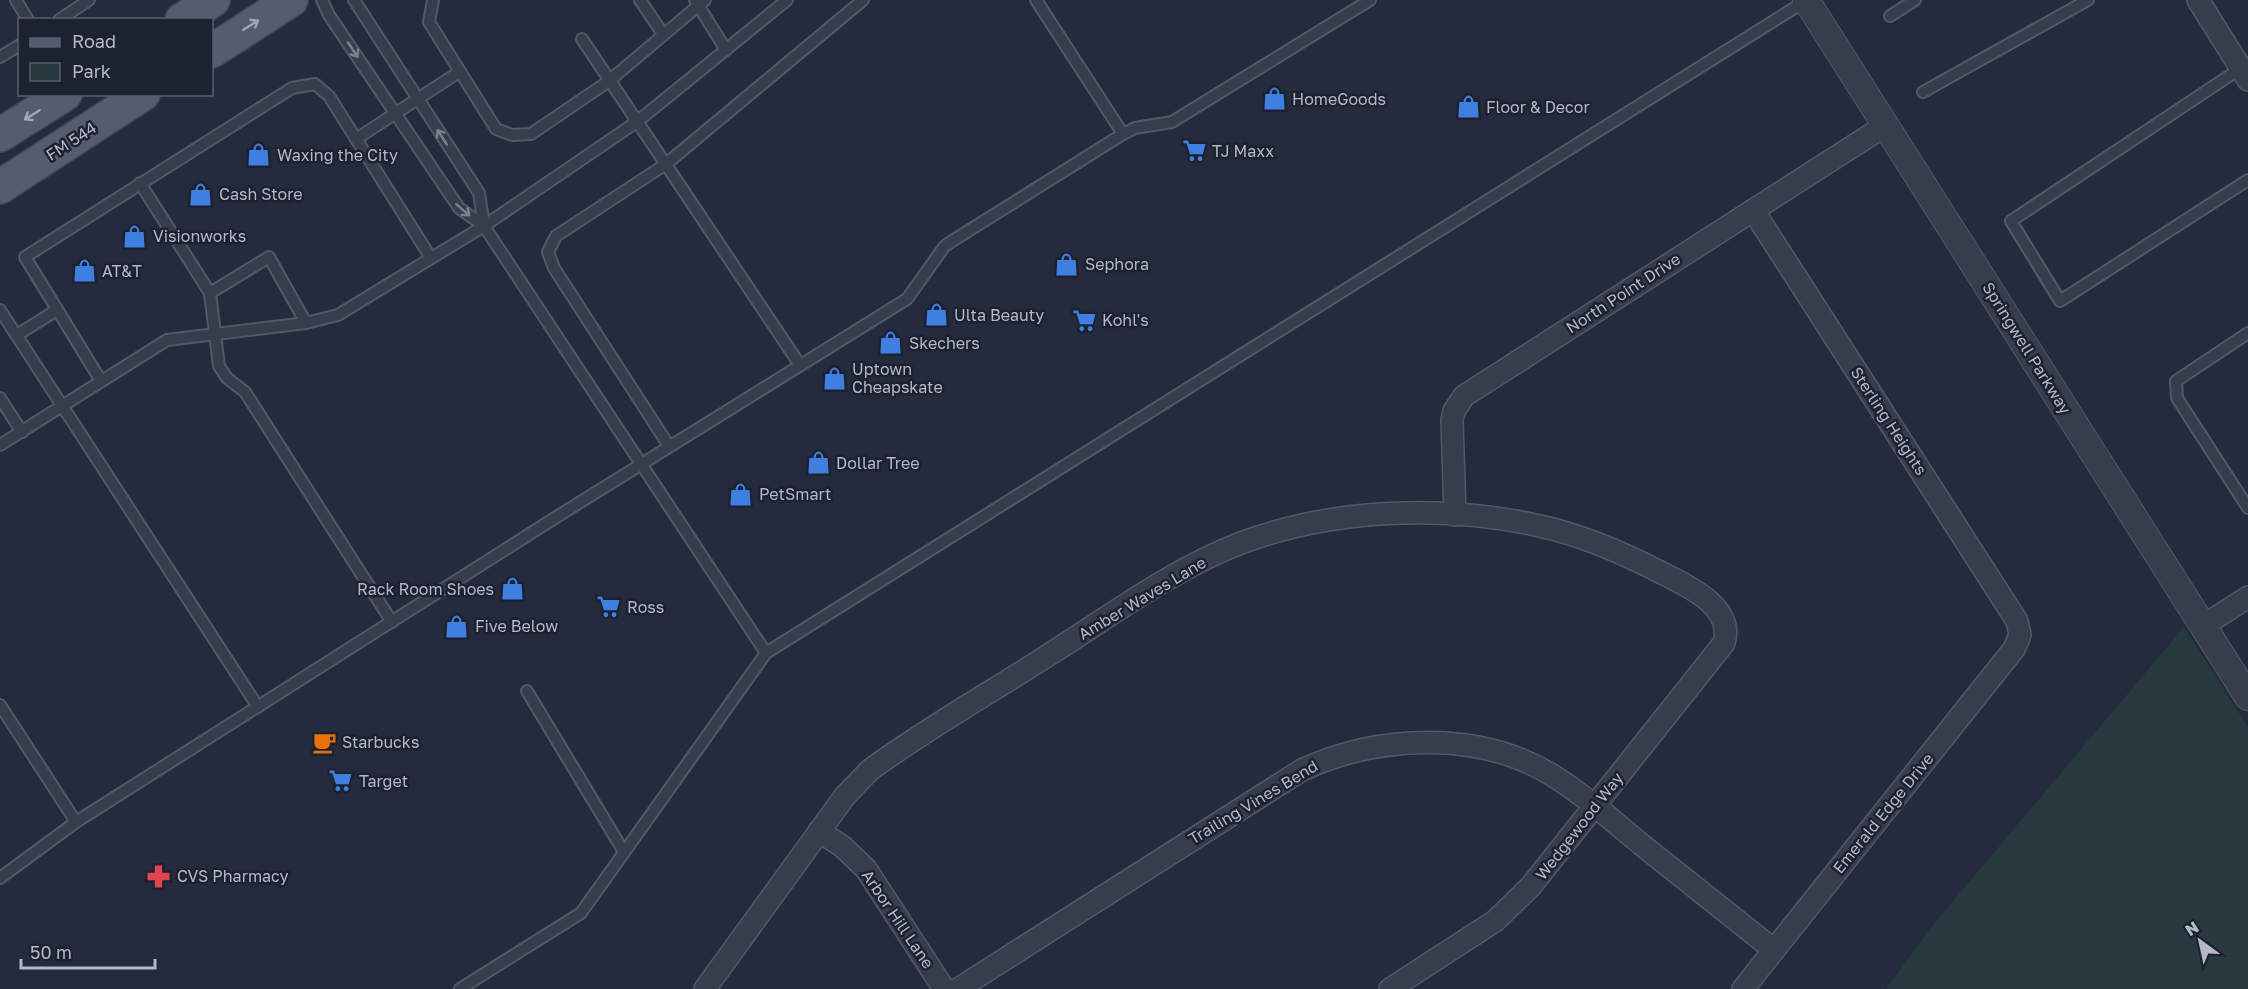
<svg xmlns="http://www.w3.org/2000/svg" width="2248" height="989" viewBox="0 0 2248 989" font-family="'Golos Text',sans-serif">
	<style>
		.green { fill: #27393f }
		.lines { fill: none; stroke-linecap: round; stroke-linejoin: round }
		.service-casing { stroke: #535868; stroke-width: 14 }
		.minor-casing { stroke: #535868; stroke-width: 24 }
		.tertiary-casing { stroke: #535868; stroke-width: 28 }
		.primary-casing { stroke: #414656; stroke-width: 36 }
		.service { stroke: #383d4d; stroke-width: 10 }
		.minor { stroke: #383d4d; stroke-width: 21 }
		.tertiary { stroke: #383d4d; stroke-width: 26 }
		.primary { stroke: #565c6d; stroke-width: 33 }
		.oneway { stroke: #a1a6b6 }
		.oneway2 { stroke: #7c8191 }
		.labels { text-anchor: middle; dominant-baseline: central; stroke-width: 5; stroke-linejoin: round; paint-order: stroke }
		.poi-label { font-size: 16px; fill: #b4b8c8; stroke: #1d2232; text-anchor: start }
		.street-label { font-size: 16px; fill: #b4b8c8; stroke: #1d2232 }
	</style>
	<rect width="100%" height="100%" fill="#242b3c"/>
	<path class="green" d="M2184,627L2248,727V989H1886L1933,925Z"/>
	<g class="lines">
		<defs>
			<g id="service">
				<path d="M16,0L28,20"/>
				<path d="M322,0L329,15L459,208L484,226L766,653"/>
				<path d="M354,0L479,193L484,226"/>
				<path d="M433,0L429,22L496,129L512,135L531,134L609,81L705,0"/>
				<path d="M640,0L663,34"/>
				<path d="M695,0L726,50"/>
				<path d="M1036,0L1123,134"/>
				<path d="M1890,16L1915,0"/>
				<path d="M59,20L89,0"/>
				<path d="M582,39L800,365"/>
				<path d="M0,57L20,45"/>
				<path d="M2241,68L2011,221L2060,301L2248,180"/>
				<path d="M1923,92L2088,0"/>
				<path d="M356,139L459,72"/>
				<path d="M140,183L210,293L219,366L227,378L245,392L392,622"/>
				<path d="M210,293L269,257L306,323"/>
				<path d="M0,310L258,707"/>
				<path d="M2248,333L2176,381L2177,398L2248,508"/>
				<path d="M17,335L57,310"/>
				<path d="M101,381L25,257L292,88L315,84L329,96L431,258"/>
				<path d="M0,398L22,432"/>
				<path d="M0,445L167,340L306,323L338,315L484,226L638,121L787,0"/>
				<path d="M669,446L554,268L548,252L556,236L666,164L863,0"/>
				<path d="M527,691L624,852"/>
				<path d="M0,705L76,822"/>
				<path d="M0,878L76,822L558,516L907,299L944,247L949,243L1123,134L1135,128L1172,122L1370,0"/>
				<path d="M460,989L581,913L766,653L1807,0"/>
			</g>
			<g id="minor">
				<path d="M2198,0L2248,80"/>
				<path d="M1455,515L1452,420L1454,411L1464,396L1886,125"/>
				<path d="M2203,626L2248,597"/>
				<path d="M819,831L843,847L866,869L944,989"/>
				<path d="M705,989L845,796L870,770C926,729 988,694 1047,656C1109,617 1171,570 1241,543C1332,509 1444,504 1540,526C1581,535 1621,552 1658,571C1686,585 1735,606 1724,643L1531,886L1495,921L1390,989"/>
				<path d="M958,989L1302,770C1378,735 1478,730 1552,775C1584,795 1613,821 1642,845C1686,880 1730,915 1774,950"/>
				<path d="M1743,989L2014,649L2020,635L2017,621L1753,210"/>
			</g>
			<path id="tertiary" d="M1806,0L2248,697"/>
			<g id="primary">
				<path d="M182,20L213,0"/>
				<path d="M212,51L291,0"/>
				<path d="M0,135L65,94"/>
				<path d="M0,187L143,94"/>
			</g>
		</defs>
		<use href="#service" class="service-casing"/>
		<use href="#minor" class="minor-casing"/>
		<use href="#tertiary" class="tertiary-casing"/>
		<use href="#primary" class="primary-casing"/>
		<use href="#service" class="service"/>
		<use href="#minor" class="minor"/>
		<use href="#tertiary" class="tertiary"/>
		<use href="#primary" class="primary"/>
	</g>
	<defs><path id="oneway-shaft" d="M-6 0H5M1.5-3L5.5 0L1.5 3" fill="none" stroke-width="1.6" stroke-linecap="round" stroke-linejoin="round" transform="scale(1.5)"/></defs>
	<g class="oneway">
		<use href="#oneway-shaft" transform="translate(251 25) rotate(-32)"/>
		<use href="#oneway-shaft" transform="translate(32 115) rotate(148)"/>
	</g>
	<g class="oneway2">
		<use href="#oneway-shaft" transform="translate(353 50) rotate(56)"/>
		<use href="#oneway-shaft" transform="translate(442 137) rotate(-123)"/>
		<use href="#oneway-shaft" transform="translate(463 210) rotate(41)"/>
	</g>
	<defs>
		<symbol id="shop-bare" viewBox="-9 -9 18 18"><path d="M-5-2.5h2.3a2.7 3.5 0 0 1 5.4 0H5L5.5 6h-11ZM-1.5-2.5h3a1.5 2.3 0 0 0-3 0Z" fill="#3f7fe0" stroke="#1d2232" stroke-width="2.5" paint-order="stroke"/></symbol>
		<symbol id="supermarket-bare" viewBox="-9 -9 18 18"><path d="M-6-5.5h2.5l.6 2H6L4.5 2H-2.5L-4.4-4H-6ZM-1.5 3.2a1.3 1.3 0 1 0 .1 0ZM3 3.2a1.3 1.3 0 1 0 .1 0Z" fill="#3f7fe0" stroke="#1d2232" stroke-width="2.5" paint-order="stroke"/></symbol>
		<symbol id="cafe-bare" viewBox="-9 -9 18 18"><path d="M-5.5-4.5H6V0H3Q3 3.5 0 3.5H-2.5Q-5.5 3.5-5.5 0ZM3-3.2v2h1.7v-2ZM-6 4.5H4V6H-6Z" fill="#e8710a" stroke="#1d2232" stroke-width="2.5" paint-order="stroke"/></symbol>
		<symbol id="pharmacy-bare" viewBox="-9 -9 18 18"><path d="M-2-6h4v4h4v4h-4v4h-4v-4h-4v-4h4Z" fill="#e0444e" stroke="#1d2232" stroke-width="2.5" paint-order="stroke"/></symbol>
	</defs>
	<g fill-rule="evenodd">
		<use href="#shop-bare" x="1258" y="82" width="33" height="33"/>
		<use href="#shop-bare" x="1452" y="90" width="33" height="33"/>
		<use href="#supermarket-bare" x="1178" y="134" width="33" height="33"/>
		<use href="#shop-bare" x="242" y="138" width="33" height="33"/>
		<use href="#shop-bare" x="184" y="178" width="33" height="33"/>
		<use href="#shop-bare" x="118" y="220" width="33" height="33"/>
		<use href="#shop-bare" x="1050" y="248" width="33" height="33"/>
		<use href="#shop-bare" x="68" y="254" width="33" height="33"/>
		<use href="#shop-bare" x="920" y="298" width="33" height="33"/>
		<use href="#supermarket-bare" x="1068" y="304" width="33" height="33"/>
		<use href="#shop-bare" x="874" y="326" width="33" height="33"/>
		<use href="#shop-bare" x="818" y="362" width="33" height="33"/>
		<use href="#shop-bare" x="802" y="446" width="33" height="33"/>
		<use href="#shop-bare" x="724" y="478" width="33" height="33"/>
		<use href="#shop-bare" x="496" y="572" width="33" height="33"/>
		<use href="#supermarket-bare" x="592" y="590" width="33" height="33"/>
		<use href="#shop-bare" x="440" y="610" width="33" height="33"/>
		<use href="#cafe-bare" x="308" y="726" width="33" height="33"/>
		<use href="#supermarket-bare" x="324" y="764" width="33" height="33"/>
		<use href="#pharmacy-bare" x="142" y="860" width="33" height="33"/>
	</g>
	<g class="labels">
		<g class="poi-label">
			<text x="1292" y="99">HomeGoods</text>
			<text x="1486" y="107">Floor &amp; Decor</text>
			<text x="1212" y="151">TJ Maxx</text>
			<text x="277" y="155">Waxing the City</text>
			<text x="219" y="194">Cash Store</text>
			<text x="153" y="236">Visionworks</text>
			<text x="1085" y="264">Sephora</text>
			<text x="102" y="271">AT&amp;T</text>
			<text x="954" y="315">Ulta Beauty</text>
			<text x="1102" y="320">Kohl's</text>
			<text x="909" y="343">Skechers</text>
			<text x="852" y="369">Uptown<tspan x="852" dy="18">Cheapskate</tspan></text>
			<text x="836" y="463">Dollar Tree</text>
			<text x="759" y="494">PetSmart</text>
			<text x="494" y="589" text-anchor="end">Rack Room Shoes</text>
			<text x="627" y="607">Ross</text>
			<text x="475" y="626">Five Below</text>
			<text x="342" y="742">Starbucks</text>
			<text x="359" y="781">Target</text>
			<text x="177" y="876">CVS Pharmacy</text>
		</g>
		<g class="street-label">
			<text transform="translate(71 141) rotate(-33)">FM 544</text>
			<text transform="translate(1623 293) rotate(-33)">North Point Drive</text>
			<text transform="translate(2027 348) rotate(58)">Springwell Parkway</text>
			<text transform="translate(1889 421) rotate(57)">Sterling Heights</text>
			<text transform="translate(1142 598) rotate(-31)">Amber Waves Lane</text>
			<text transform="translate(1253 802) rotate(-31)">Trailing Vines Bend</text>
			<text transform="translate(1883 813) rotate(-51)">Emerald Edge Drive</text>
			<text transform="translate(1579 826) rotate(-52)">Wedgewood Way</text>
			<text transform="translate(898 919) rotate(56)">Arbor Hill Lane</text>
		</g>
	</g>
	<rect x="18" y="18" width="195" height="78" fill="#1d2232" stroke="#595e6e" stroke-width="1.5"/>
	<rect x="30" y="38" width="30" height="9" fill="#565c6d" stroke="#595e6e" stroke-width="1.5"/>
	<text x="72" y="48" font-size="18" fill="#b4b8c8">Road</text>
	<rect x="30" y="63" width="30" height="18" fill="#27393f" stroke="#595e6e" stroke-width="1.5"/>
	<text x="72" y="78" font-size="18" fill="#b4b8c8">Park</text>
	<g transform="translate(2200 941) rotate(327)" stroke="#1d2232" stroke-width="4.5" paint-order="stroke">
	<path d="M0-4.5L10 22L0 15L-10 22Z" fill="#b4b8c8"/>
	<text y="-9" font-size="16" font-weight="bold" text-anchor="middle" fill="#b4b8c8">N</text>
	</g>
	<path d="M21 959v9h134v-9" fill="none" stroke="#b4b8c8" stroke-width="3"/>
	<text x="30" y="959" font-size="18" fill="#b4b8c8" stroke="#1d2232" stroke-width="4.5" paint-order="stroke">50 m</text>
</svg>
